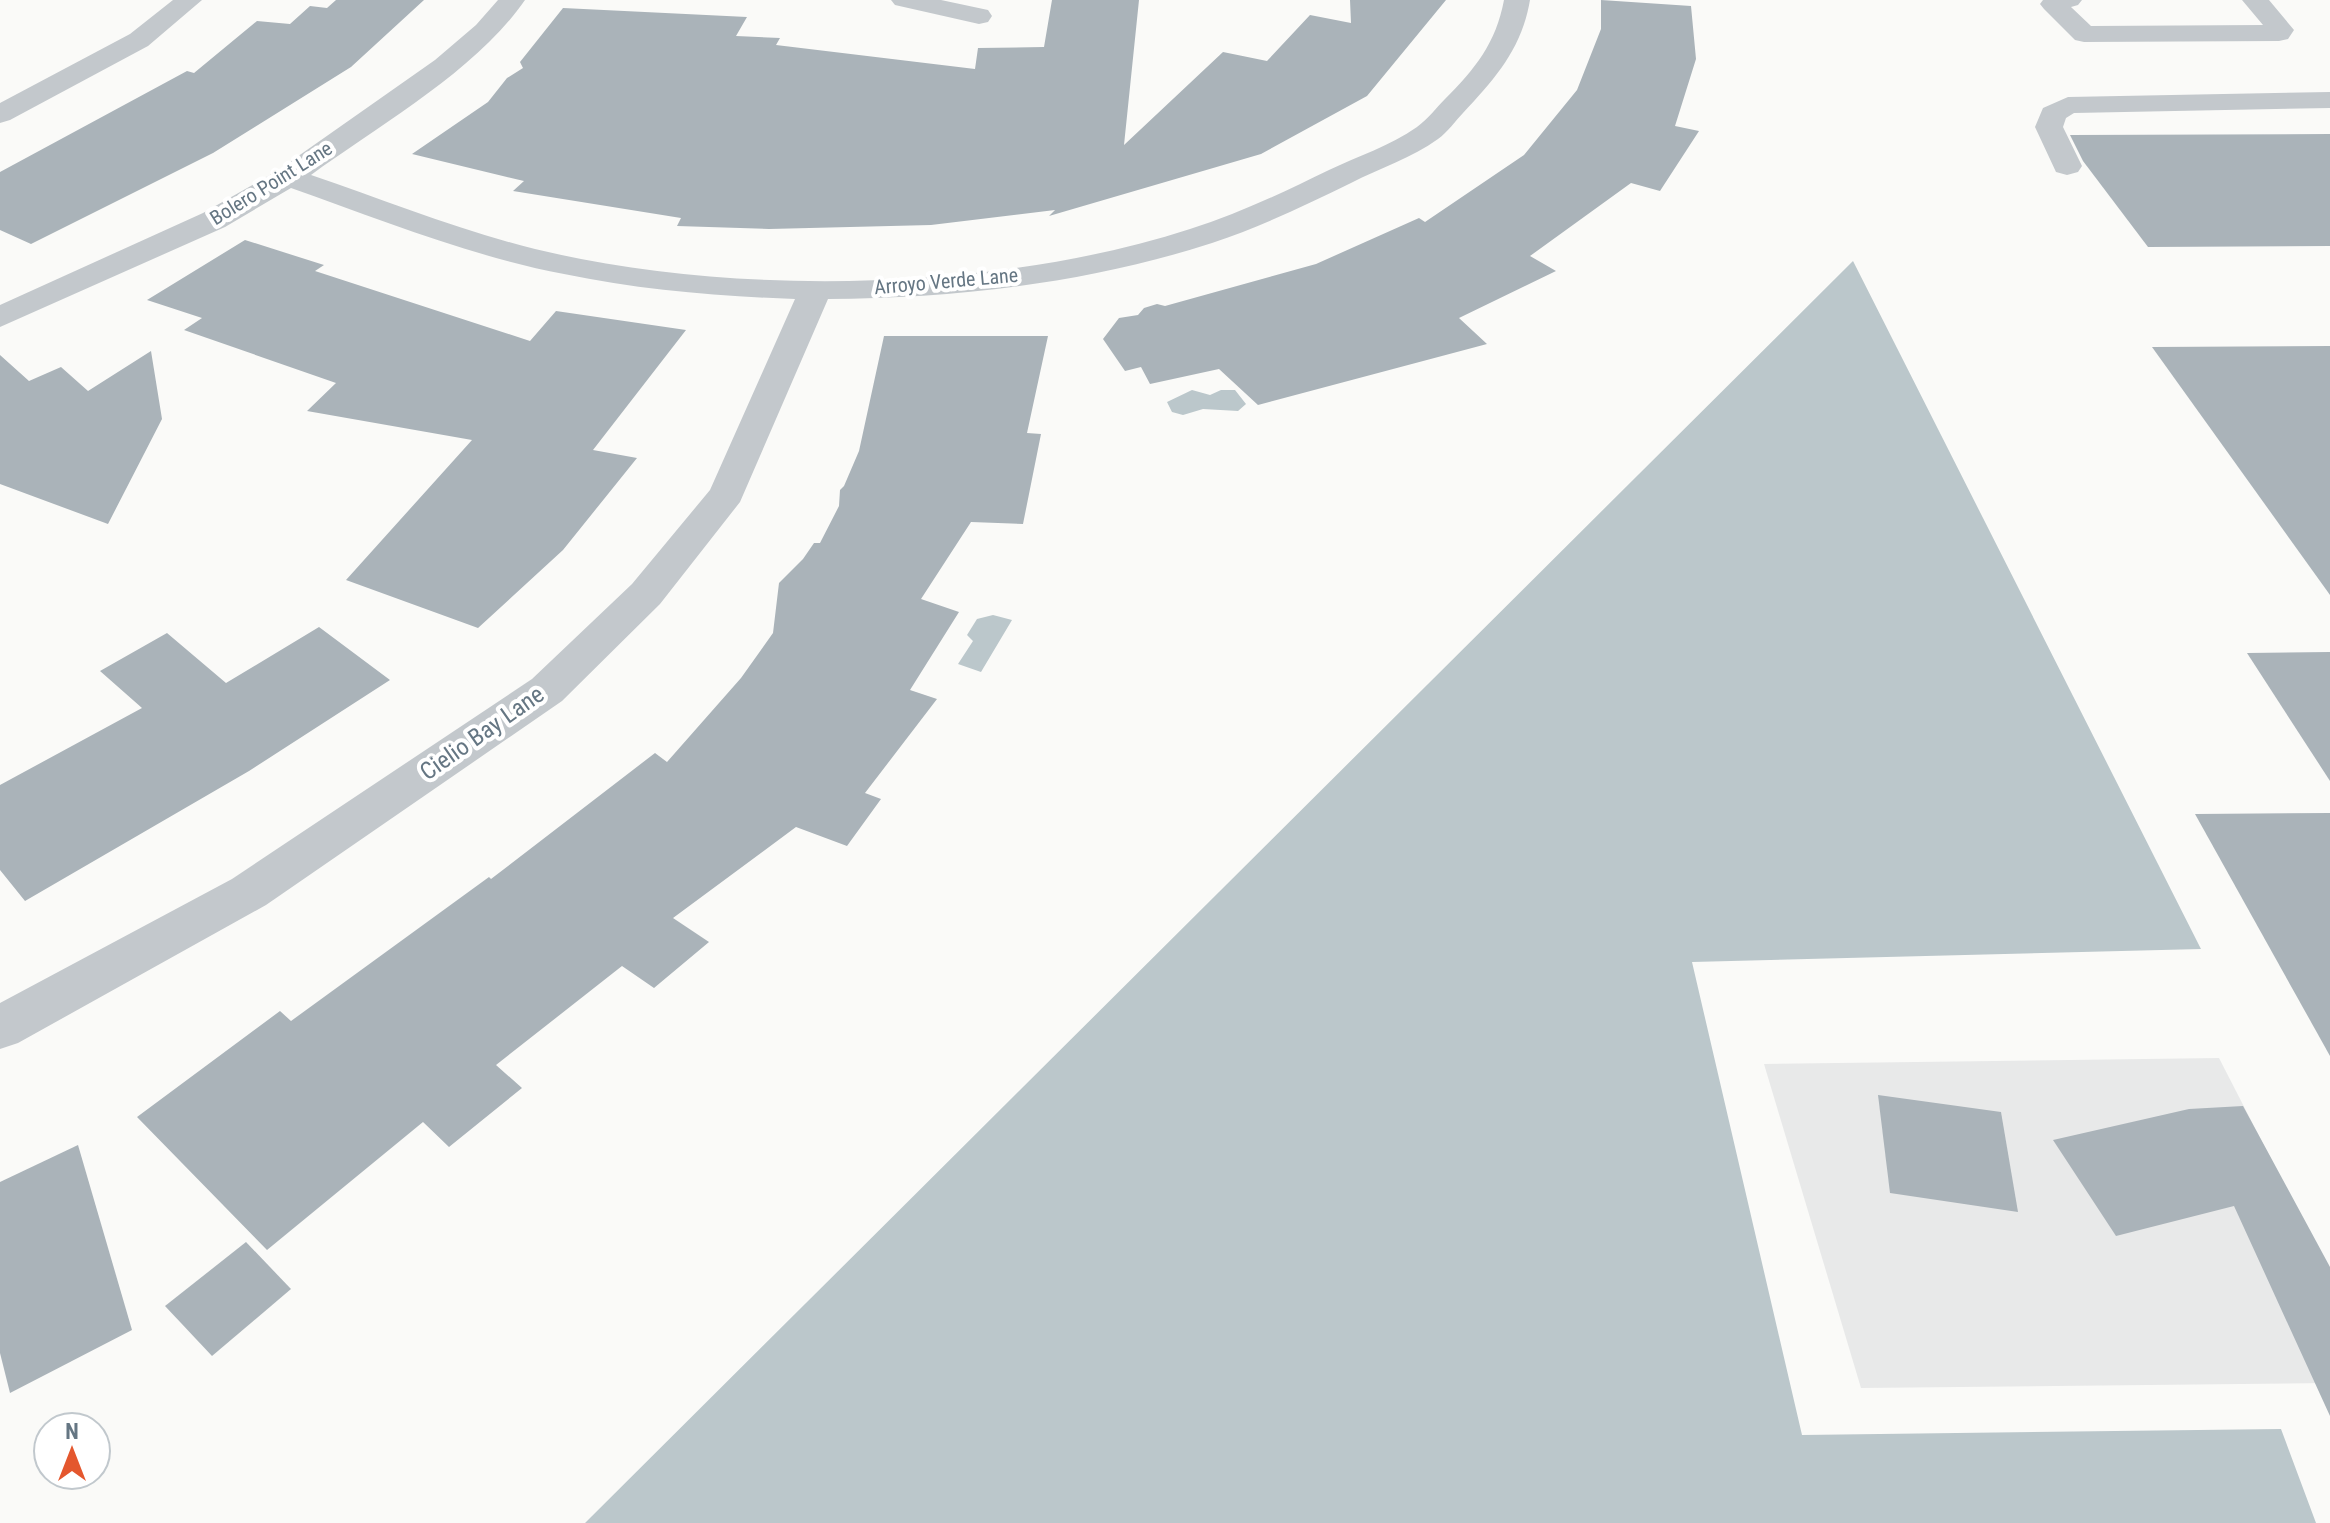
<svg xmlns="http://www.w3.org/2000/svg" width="2330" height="1523" viewBox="0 0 2330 1523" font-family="'Roboto Condensed',sans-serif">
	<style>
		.built { fill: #e8e9e9 }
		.water { fill: #bbc7cb }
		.building { fill: #aab3b9 }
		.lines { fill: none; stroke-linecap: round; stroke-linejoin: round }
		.minor { fill: #c3c8cc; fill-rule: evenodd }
		.labels { text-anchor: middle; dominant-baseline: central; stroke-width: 8; stroke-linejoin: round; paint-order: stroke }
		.far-street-label { font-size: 20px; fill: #657683; stroke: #fff }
		.street-label { font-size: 24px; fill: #657683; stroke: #fff }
	</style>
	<rect width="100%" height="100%" fill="#fafaf8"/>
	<path class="built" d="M2219,1058L2330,1274V1383L1861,1388L1764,1064Z"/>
	<g class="water">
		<path d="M1853,261L2201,949L1692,962L1802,1435L2281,1429L2316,1523H585Z"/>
		<path d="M1192,390L1210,395L1221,390H1235L1246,404L1238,411L1203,409L1183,415L1172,412L1167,402Z"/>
		<path d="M993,615L1012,620L981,672L958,664L973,641L967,635L977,619Z"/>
	</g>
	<g class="building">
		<path d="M336,0H424L351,67L213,153L31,244L0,230V172L187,71L194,73L257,21L290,24L310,6L327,8Z"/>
		<path d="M1052,0H1139L1124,145L1223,52L1267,61L1310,15L1351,23L1350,0H1446L1367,96L1261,154L1049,216L1055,210L931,225L769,229L677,226L681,218L513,191L524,181L412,154L488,102L507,78L523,68L520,62L563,8L747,17L736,36L780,38L776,45L975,69L978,48L1044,47Z"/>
		<path d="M1601,0L1691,6L1696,59L1675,126L1699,131L1660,191L1631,183L1530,256L1556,271L1459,318L1487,344L1258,405L1219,369L1150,384L1141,367L1125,371L1103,339L1119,318L1138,315L1144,308L1157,304L1165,306L1316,264L1419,218L1425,222L1524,155L1577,90L1601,29Z"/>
		<path d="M2330,134V246L2148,247L2083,161L2070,135Z"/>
		<path d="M245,240L324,265L315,271L530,341L556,311L686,330L593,450L637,458L563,550L478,628L346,580L472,440L307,411L336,383L184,330L202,318L147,300Z"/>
		<path d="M884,336H1048L1027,433L1041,434L1023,524L971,522L921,599L959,612L910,690L937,699L865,793L881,799L847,846L796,827L673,918L709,942L654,988L622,966L496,1065L522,1088L449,1147L423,1122L267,1250L137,1117L280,1011L291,1021L489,877L491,879L655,753L667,762L741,678L773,633L779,583L803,559L814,543H820L839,506L840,490L844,486L859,451Z"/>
		<path d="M2330,346V595L2152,347Z"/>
		<path d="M151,351L162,419L108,524L0,484V355L29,381L61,367L88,391Z"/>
		<path d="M319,627L390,680L249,771L25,901L0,870V785L142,708L100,671L167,633L226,683Z"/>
		<path d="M2330,652V781L2247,653Z"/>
		<path d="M2330,813V1056L2195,814Z"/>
		<path d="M1878,1095L2001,1112L2018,1212L1890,1193Z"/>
		<path d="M2243,1106L2330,1267V1416L2234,1206L2116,1236L2053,1140L2189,1109Z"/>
		<path d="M78,1145L132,1330L10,1393L0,1353V1182Z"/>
		<path d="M246,1242L291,1289L212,1356L165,1306Z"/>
	</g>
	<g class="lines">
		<g class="minor">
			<path d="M173,0H202L148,46L10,120L0,123V103L130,34Z"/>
			<path d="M498,0H525C477,70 380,125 311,175C385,200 458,230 535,249C732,297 996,292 1190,229C1238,214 1284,192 1329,170C1358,156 1390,146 1417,127C1428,119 1436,108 1445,99C1475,69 1496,43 1504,0H1530C1522,48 1496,78 1463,113C1455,121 1448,132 1438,139C1412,158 1380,168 1351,183C1306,205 1260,227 1212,243C1089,283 957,298 828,299L740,502L660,604L562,701L266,905L18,1043L0,1049V1003L232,879L532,679L632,584L710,490L795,299C717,296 640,290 564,274C470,256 381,220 291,188L225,227L0,327V305L203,213L277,171L435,60L476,25Z"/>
			<path d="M891,0H941L988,10L992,16L988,22L979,24L895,5Z"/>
			<path d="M2043,0H2082L2078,5L2071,7L2091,26L2263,25L2242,0H2269L2294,30L2288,39L2279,41L2084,42L2075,40L2044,9L2040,4Z"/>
			<path d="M2330,92V108L2074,113L2066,118L2063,127L2082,166L2078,172L2067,175L2056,172L2035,127L2043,108L2068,97Z"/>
		</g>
	</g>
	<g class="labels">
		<g class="far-street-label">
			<text transform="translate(271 183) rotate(-32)">Bolero Point Lane</text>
			<text transform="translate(946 281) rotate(-5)">Arroyo Verde Lane</text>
		</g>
		<g class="street-label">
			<text transform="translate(482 733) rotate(-35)">Cielio Bay Lane</text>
		</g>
	</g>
	<g transform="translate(72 1451)"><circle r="38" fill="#ffffff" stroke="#c1c8cd" stroke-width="2"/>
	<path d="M0-6L14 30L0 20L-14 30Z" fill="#e4572e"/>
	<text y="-12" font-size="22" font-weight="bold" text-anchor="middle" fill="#657683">N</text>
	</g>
</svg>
